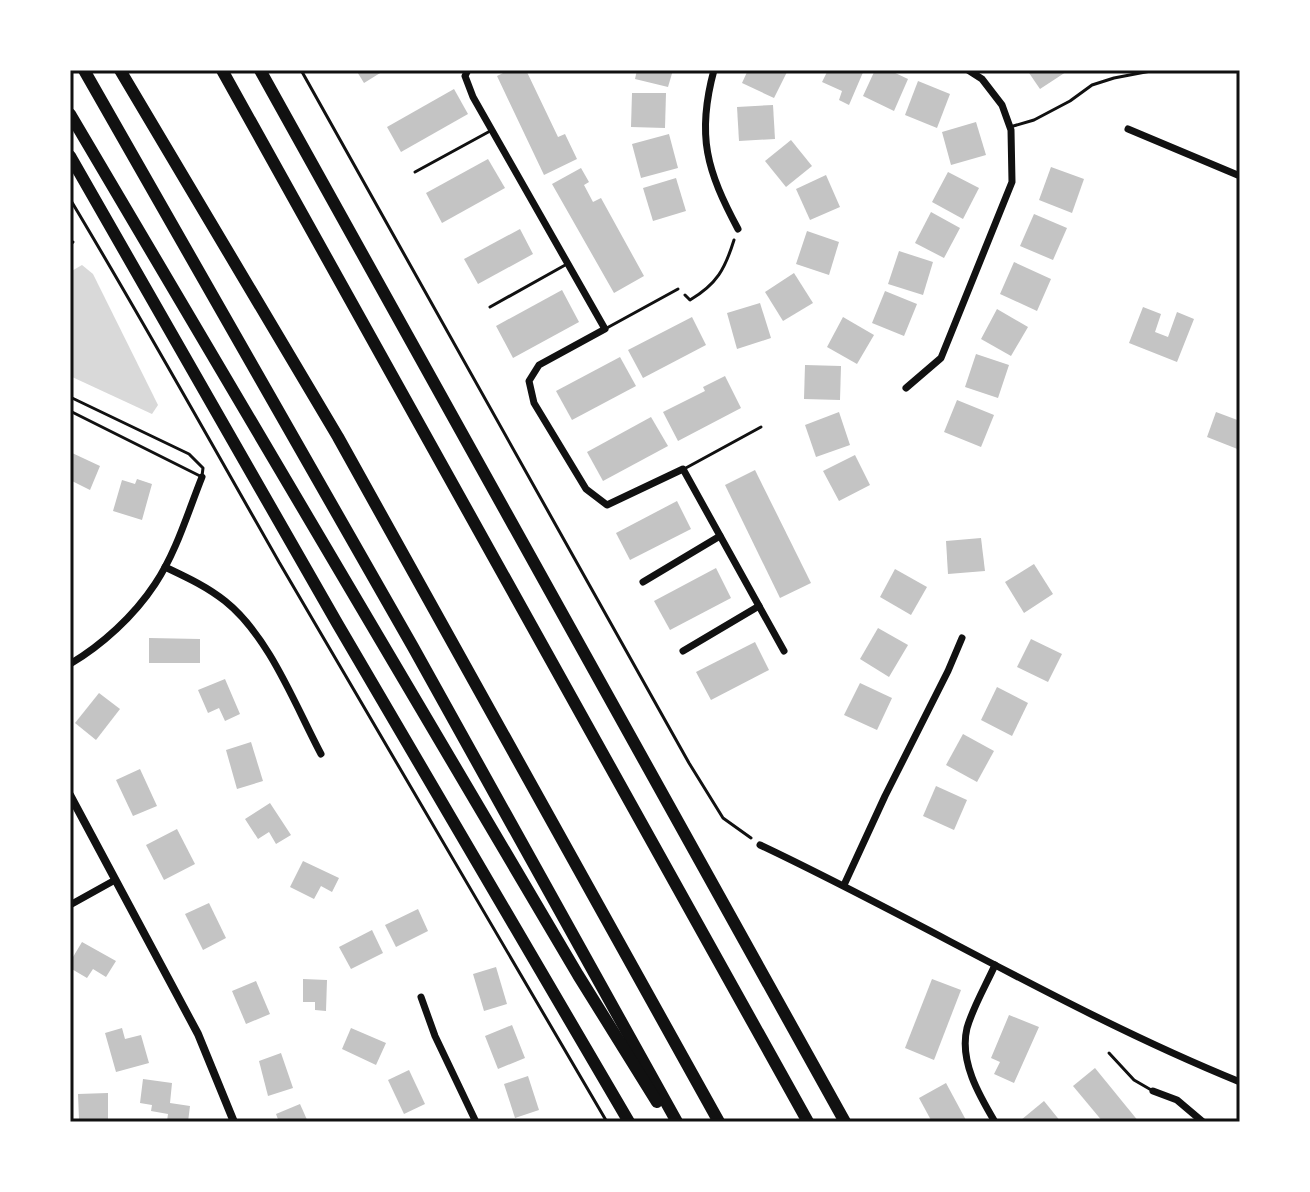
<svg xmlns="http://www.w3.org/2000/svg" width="1310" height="1192" viewBox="0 0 1310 1192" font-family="Lato,sans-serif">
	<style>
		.water { fill: #d9d9d9 }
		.building { fill: #c4c4c4 }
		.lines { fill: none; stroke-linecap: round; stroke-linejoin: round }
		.path { stroke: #111; stroke-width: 3 }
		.service { stroke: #111; stroke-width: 3 }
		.minor { stroke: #111; stroke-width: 7 }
		.tertiary { stroke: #111; stroke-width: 8 }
		.motorway { stroke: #111; stroke-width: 12 }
		.neatline { fill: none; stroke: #111; stroke-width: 3 }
	</style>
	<rect width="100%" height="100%" fill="#fff"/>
	<path class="water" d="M82,265L93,274L158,405L152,414L70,376V272Z"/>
	<g class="building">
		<path d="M356,70H385L364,83Z"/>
		<path d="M509,70H526L558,137L565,134L577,159L544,175L497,76Z"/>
		<path d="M637,70H673L668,87L635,79Z"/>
		<path d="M748,70H788L774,98L742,83Z"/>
		<path d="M828,70H864L849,105L839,100L842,91L822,82Z"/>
		<path d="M875,70H889L908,79L894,111L863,96Z"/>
		<path d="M1027,70H1069L1040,89Z"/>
		<path d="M918,81L950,94L937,128L905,115Z"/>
		<path d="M454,89L468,114L401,152L387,127Z"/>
		<path d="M632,93H666L665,128L631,127Z"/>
		<path d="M773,105L775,139L739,141L737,107Z"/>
		<path d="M976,122L986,155L951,165L942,132Z"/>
		<path d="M669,134L678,168L641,178L632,144Z"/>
		<path d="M791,140L812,166L786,187L765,161Z"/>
		<path d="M488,159L505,188L442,223L426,193Z"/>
		<path d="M1051,167L1084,179L1072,213L1039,200Z"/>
		<path d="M581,168L589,182L584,185L593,202L601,198L644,276L614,293L552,184Z"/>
		<path d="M948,172L979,188L963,219L932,202Z"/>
		<path d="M826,175L840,207L810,220L796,189Z"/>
		<path d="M676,178L686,211L653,221L643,188Z"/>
		<path d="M931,212L960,228L944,258L915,243Z"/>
		<path d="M1034,214L1067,228L1053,260L1020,246Z"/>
		<path d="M520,229L533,254L478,284L464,259Z"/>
		<path d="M807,231L839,242L829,275L796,264Z"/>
		<path d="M899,251L933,262L923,295L888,284Z"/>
		<path d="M1014,262L1051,279L1037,311L1000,294Z"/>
		<path d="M794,273L813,303L783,321L765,292Z"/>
		<path d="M562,290L579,322L513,358L496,326Z"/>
		<path d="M885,291L917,304L904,336L872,323Z"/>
		<path d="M760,303L771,338L737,349L727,313Z"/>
		<path d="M1143,307L1161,314L1155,332L1168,337L1177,312L1194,319L1177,362L1129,343Z"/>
		<path d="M997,309L1028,327L1011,356L981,339Z"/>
		<path d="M692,317L706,345L643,378L628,350Z"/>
		<path d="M843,317L874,335L857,364L827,347Z"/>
		<path d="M976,354L1009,365L998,398L965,387Z"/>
		<path d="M620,357L636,386L572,420L556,391Z"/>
		<path d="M805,365L841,366L840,400L804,399Z"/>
		<path d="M725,376L741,408L678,441L663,412L705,391L703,387Z"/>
		<path d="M957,400L994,415L981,447L944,432Z"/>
		<path d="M839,412L850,445L816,457L805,425Z"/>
		<path d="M1216,412L1240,421V450L1207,437Z"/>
		<path d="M651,417L668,446L603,481L587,452Z"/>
		<path d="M70,452L100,466L90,490L70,480Z"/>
		<path d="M855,455L870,485L839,501L823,471Z"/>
		<path d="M755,470L811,583L780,598L725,485Z"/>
		<path d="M137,479L152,484L142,520L113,511L122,480L135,484Z"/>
		<path d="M677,501L691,529L630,560L616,533Z"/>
		<path d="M981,538L985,571L948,574L946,541Z"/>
		<path d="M1034,564L1053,594L1024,613L1005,582Z"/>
		<path d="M716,568L731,598L670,630L654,601Z"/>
		<path d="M895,569L927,587L911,615L880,597Z"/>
		<path d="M878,628L908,645L889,677L860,659Z"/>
		<path d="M149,638L200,639V663H149Z"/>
		<path d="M1031,639L1062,654L1048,682L1017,667Z"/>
		<path d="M755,642L769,670L711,700L696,672Z"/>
		<path d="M225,679L240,714L225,721L219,708L208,713L198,690Z"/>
		<path d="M860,683L892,698L877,730L844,715Z"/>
		<path d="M997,687L1028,703L1012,736L981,720Z"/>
		<path d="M99,693L120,709L96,740L75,723Z"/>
		<path d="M963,734L994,751L977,782L946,765Z"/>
		<path d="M251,742L263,781L237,789L226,750Z"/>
		<path d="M140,769L157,806L133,816L116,780Z"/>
		<path d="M936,786L967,800L954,830L923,816Z"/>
		<path d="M270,803L291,835L276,844L269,832L258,839L245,819Z"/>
		<path d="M177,829L195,864L164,880L146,845Z"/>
		<path d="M303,861L339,878L332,892L321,886L314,899L290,887Z"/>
		<path d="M209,903L226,938L203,950L185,914Z"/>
		<path d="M418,909L428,931L396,947L385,925Z"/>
		<path d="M372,930L383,953L351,969L339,947Z"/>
		<path d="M82,942L116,961L106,977L93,969L87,978L70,968V962Z"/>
		<path d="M496,967L507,1004L484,1011L473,974Z"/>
		<path d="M303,979L327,980L326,1011L315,1010V1002H303Z"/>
		<path d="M932,979L961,990L934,1060L905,1048Z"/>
		<path d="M256,981L270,1014L246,1024L232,991Z"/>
		<path d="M1009,1015L1039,1027L1014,1083L994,1074L1000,1062L991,1058Z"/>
		<path d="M512,1025L525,1058L498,1069L485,1036Z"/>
		<path d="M122,1028L125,1039L141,1035L149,1063L116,1072L105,1033Z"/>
		<path d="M351,1028L386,1043L376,1065L342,1049Z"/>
		<path d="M281,1053L293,1088L268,1096L259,1061Z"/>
		<path d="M1095,1068L1139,1122H1103L1073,1086Z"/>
		<path d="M409,1070L425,1104L404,1114L388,1080Z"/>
		<path d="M528,1076L539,1110L515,1118L504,1084Z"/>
		<path d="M143,1079L172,1083L170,1103L190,1106L188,1122L167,1121L168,1114L151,1111L152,1105L140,1103Z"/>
		<path d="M946,1083L967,1122H932L919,1098Z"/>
		<path d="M108,1093V1122H97V1119H79L78,1094Z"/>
		<path d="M1044,1101L1061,1122H1023L1021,1120Z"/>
		<path d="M300,1104L308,1122H279L276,1114Z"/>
	</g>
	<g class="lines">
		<g class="path">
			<path d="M301,70L689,763L723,818L751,838"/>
			<path d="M70,199C142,319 210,441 279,562C388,749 497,936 607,1122"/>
			<path d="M685,295L690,300C717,284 725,269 734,240"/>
		</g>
		<g class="service">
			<path d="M1010,127L1034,120L1070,101L1092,85L1114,78L1156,70"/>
			<path d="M415,172L492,130"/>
			<path d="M70,245L73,242"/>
			<path d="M490,307L567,264"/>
			<path d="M605,329L678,289"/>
			<path d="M70,397L189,454L203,468L202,476"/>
			<path d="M70,411L202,477"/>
			<path d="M684,469L761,427"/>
			<path d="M1109,1053L1134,1080L1153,1091"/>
		</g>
		<g class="minor">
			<path d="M468,70L465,76L473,97L605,329L539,365L529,381L534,403L586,489L607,505L683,469L784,651"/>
			<path d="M714,70C696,136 707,171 738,229"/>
			<path d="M1128,129L1240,176"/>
			<path d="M906,388L941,358L1012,182L1011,130L1002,105L982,79L968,70"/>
			<path d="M165,567C186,577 206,586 225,601C269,636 295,705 321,754"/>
			<path d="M643,582L720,536"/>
			<path d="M683,651L759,606"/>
			<path d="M70,664C102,645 134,616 155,584C176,553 188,512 202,477"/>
			<path d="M760,845C921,921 1075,1015 1240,1082"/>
			<path d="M844,885L885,796L948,671L962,638"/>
			<path d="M70,905L115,880"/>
			<path d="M995,965C986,985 973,1007 967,1028C959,1061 979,1095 995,1122"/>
			<path d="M421,997L435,1036L476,1122"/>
			<path d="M1153,1091L1177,1100L1203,1122"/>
		</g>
		<path class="tertiary" d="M70,795L198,1034L234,1122"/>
		<g class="motorway">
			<path d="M84,70L413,647L677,1122"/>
			<path d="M120,70L338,437L719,1122"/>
			<path d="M222,70L808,1122"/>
			<path d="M260,70L845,1122"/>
			<path d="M70,114L578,975L657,1102"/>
			<path d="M70,156L337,623L629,1122"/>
		</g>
	</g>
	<rect width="1310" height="1192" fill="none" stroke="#ffffff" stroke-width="144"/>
	<rect x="72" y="72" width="1166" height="1048" class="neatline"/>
</svg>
